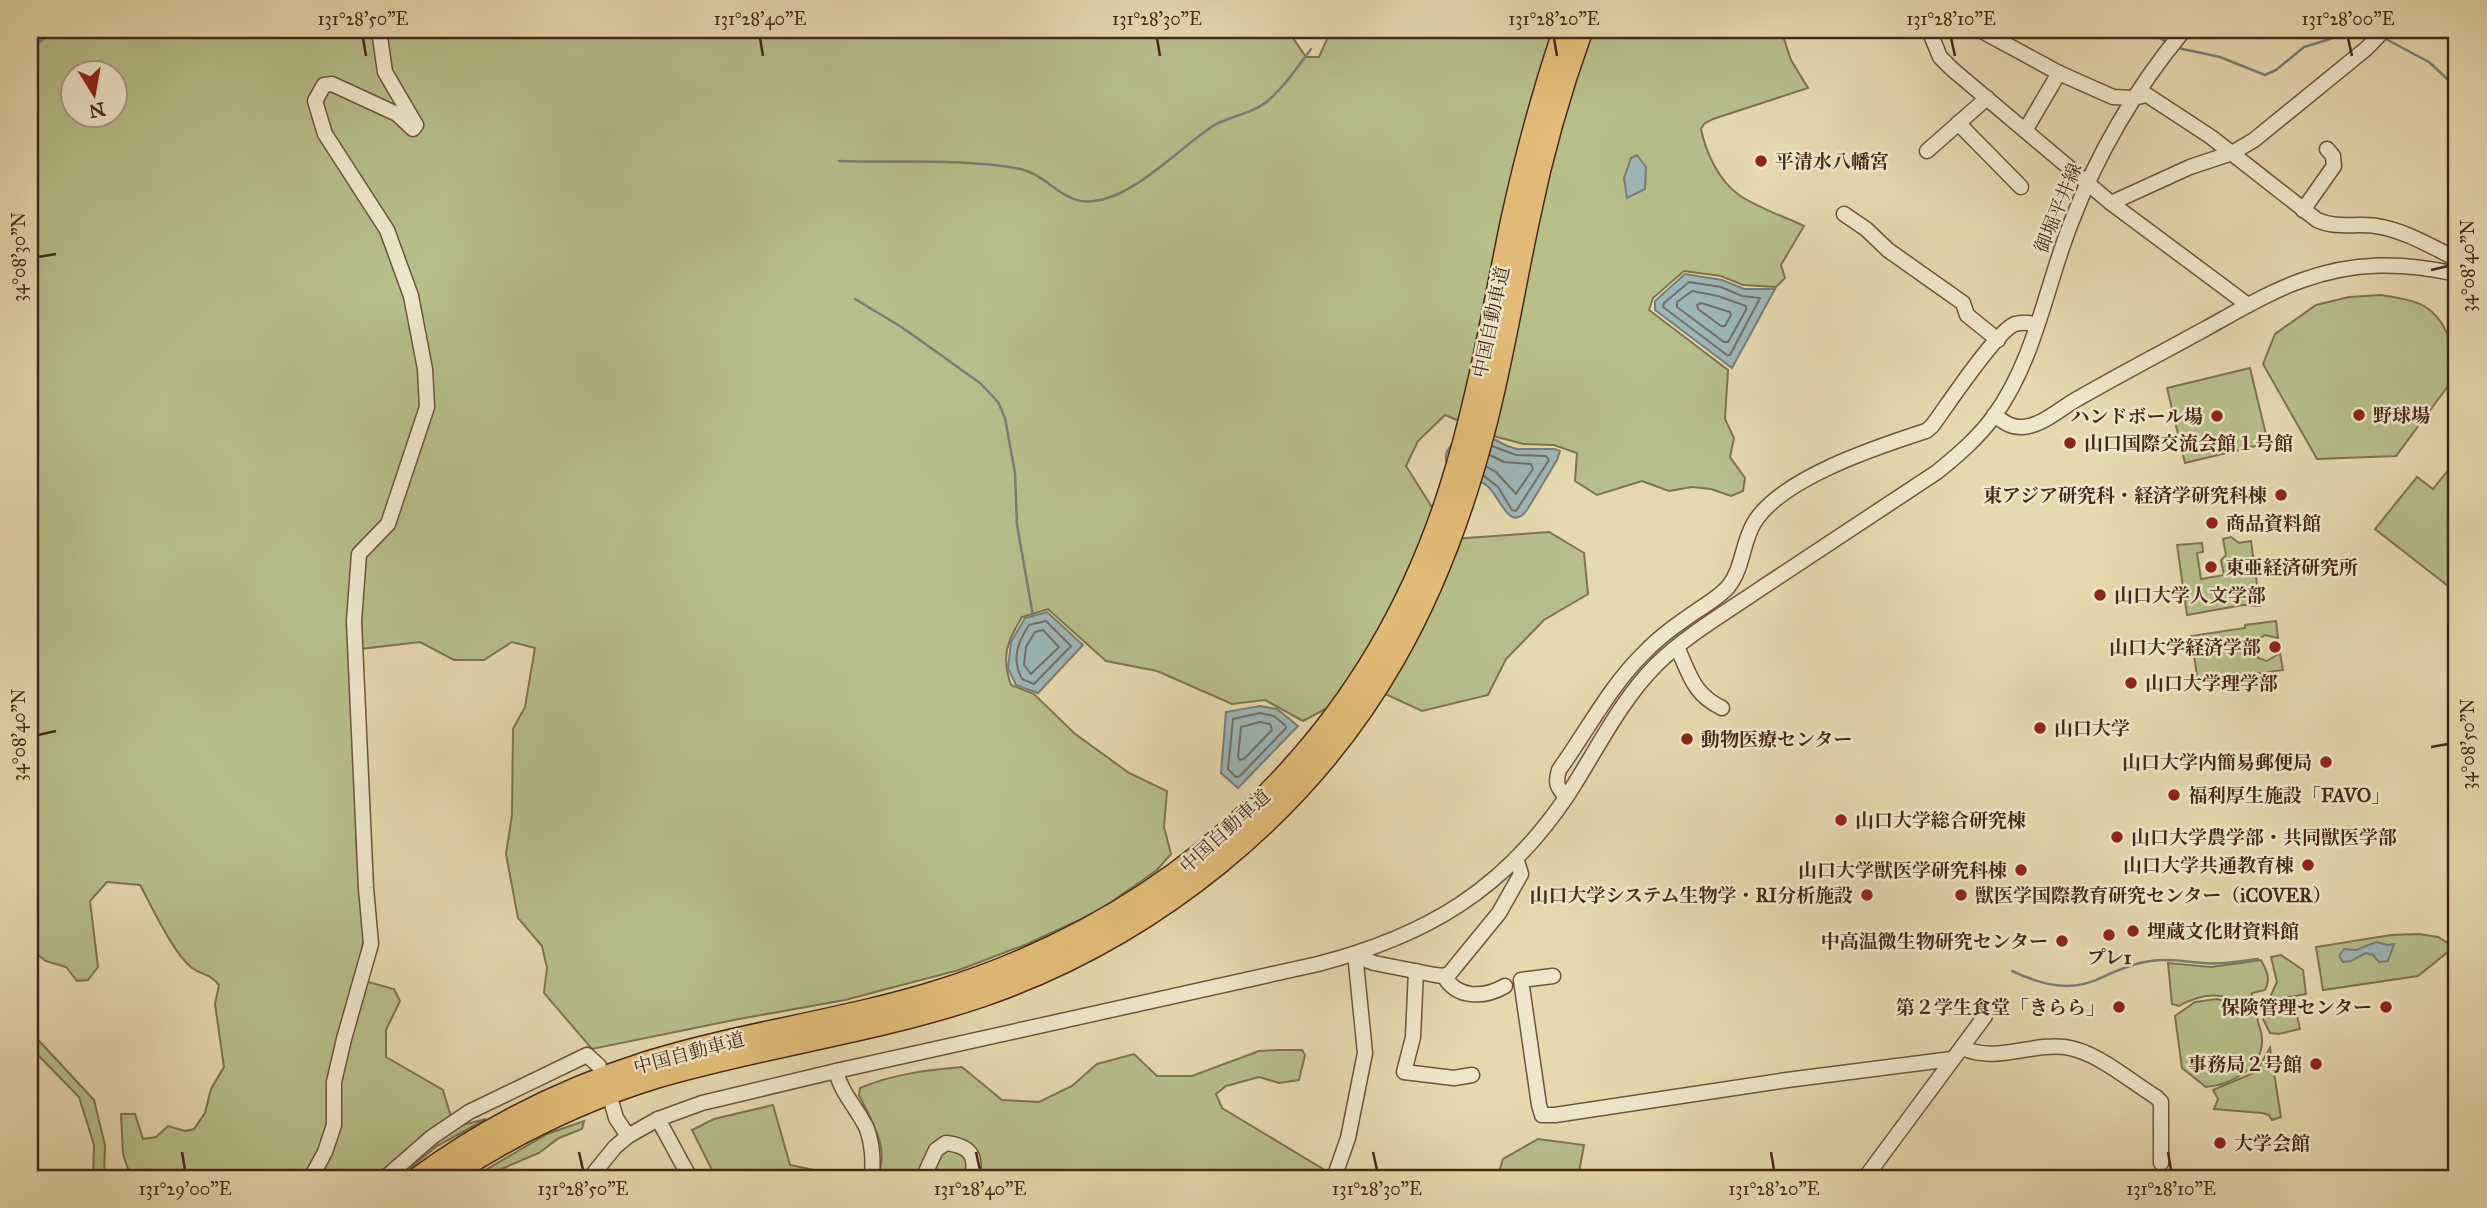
<svg xmlns="http://www.w3.org/2000/svg" width="2487" height="1208" viewBox="0 0 2487 1208" font-family="'IM FELL Great Primer','Noto Serif JP',serif">
	<style>
		.green { fill: #b6be89; stroke: #7e7350; stroke-width: 2; fill-rule: evenodd }
		.water { fill: #9cb6b7; stroke: #7a7d77; stroke-width: 2 }
		.lines { fill: none; stroke-linecap: round; stroke-linejoin: round }
		.shore { stroke: #716f68; stroke-width: 2 }
		.stream { stroke: #7a7d77; stroke-width: 2.5 }
		.minor-casing { stroke: #6e543d; stroke-width: 17 }
		.highway-casing { stroke: #462818; stroke-width: 24 }
		.minor { stroke: #eee6ca; stroke-width: 14 }
		.highway { stroke: #e2bc76; stroke-width: 21 }
		.ticks { fill: none; stroke: #462818; stroke-width: 2.5 }
		.poi-dot { fill: #8f2418; stroke: #eee6ca; stroke-width: 2.5 }
		.labels { text-anchor: middle; dominant-baseline: central; stroke-width: 5; stroke-linejoin: round; paint-order: stroke }
		.poi-label { font-size: 19px; font-weight: bold; fill: #462818; stroke: #eee6ca; text-anchor: start }
		.street-label { font-size: 19px; fill: #462818; stroke: #eee6ca }
		.neatline { fill: none; stroke: #462818; stroke-width: 2.5 }
		.ticks-label { font-size: 18px; text-anchor: middle; fill: #462818 }
	</style>
	<rect width="100%" height="100%" fill="#e5d8ad"/>
	<filter id="stains"><feTurbulence type="fractalNoise" baseFrequency=".00286" numOctaves="4"/><feColorMatrix values="0 0 0 0 .2 0 0 0 0 .09 0 0 0 0 .02 0 0 0 .5 -.17"/></filter>
	<radialGradient id="worn" r=".72"><stop offset=".6" stop-color="#630" stop-opacity="0"/><stop offset="1" stop-color="#630" stop-opacity=".3"/></radialGradient>
	<g class="green">
		<path d="M30,30H1291L1293,38L1306,57H1319L1331,30H1781L1791,60L1808,88L1713,119L1704,124L1701,129C1706,153 1719,181 1739,195C1758,208 1783,216 1804,226L1781,265L1785,278L1776,287L1743,285L1721,276L1684,271L1653,298L1649,310L1728,370L1725,419L1734,438L1730,457L1745,478L1743,491L1731,496L1711,489L1692,487L1669,491L1642,481L1597,495L1575,481L1577,453L1554,445L1524,444L1497,437L1445,415L1418,441L1406,466L1452,539L1549,532L1584,553L1588,594L1544,620L1506,659L1488,695L1422,711L1368,686L1303,721L1265,700L1232,704L1157,671L1106,661L1048,609L1022,617C1007,642 1001,656 1011,685L1034,694L1074,733L1129,773L1167,791L1164,827L1171,854L1157,870L1097,912L1027,944L959,970L845,1000L739,1019L592,1049L544,993L547,968L542,946L518,918L506,854L512,815L513,729L525,707L535,648L512,642L484,660H454L420,642L352,650L357,856L364,935L359,968L368,982L394,989L400,1001L386,1030V1057L443,1090L454,1127L486,1119L437,1146L398,1178H150L128,1169L123,1154L121,1114H135L143,1139L156,1137L168,1126L185,1131L194,1129L205,1113L211,1089L224,1067L215,1004L219,985C208,972 203,976 192,968C173,953 152,907 140,885L107,882L90,901L98,967L88,980L77,981L66,967L46,961L30,949ZM74,74H116V116H74Z"/>
		<path d="M2381,295C2394,297 2412,299 2424,306C2445,318 2457,351 2457,374L2396,456L2317,459L2263,364L2275,334L2316,305L2349,297Z"/>
		<path d="M2250,368L2268,443L2185,463L2167,388Z"/>
		<path d="M2457,459V593L2375,529L2417,477L2433,489Z"/>
		<path d="M2231,537L2239,543L2251,541L2260,606L2243,605L2187,615L2177,545L2202,543L2203,552L2197,553L2201,579L2224,575L2221,560L2226,555L2223,539Z"/>
		<path d="M2276,621L2278,638L2265,635L2256,641L2257,646L2253,647L2258,658L2267,661L2280,653L2283,670L2198,682L2191,636L2245,628V625Z"/>
		<path d="M2419,934L2438,937L2454,947L2418,976L2323,990L2316,947L2391,935Z"/>
		<path d="M2281,955L2303,970L2306,994L2273,1000L2270,997L2277,982L2271,957Z"/>
		<path d="M2261,960C2267,971 2271,979 2265,990L2252,993L2251,1002C2221,995 2207,990 2179,1006L2172,1004L2168,963L2211,967Z"/>
		<path d="M2217,999L2241,1006L2258,1007C2254,1020 2262,1027 2262,1040C2263,1068 2230,1085 2206,1087L2182,1068L2175,1016L2195,1002Z"/>
		<path d="M2294,1002L2300,1029L2279,1034L2270,1033L2263,1019L2266,1008Z"/>
		<path d="M30,1031L94,1100L105,1145L104,1178H93L94,1145L79,1097L30,1047Z"/>
		<path d="M2270,1048L2281,1117L2272,1120L2269,1115L2262,1113L2214,1109L2218,1099L2213,1090L2256,1072Z"/>
		<path d="M1277,1050H1302L1305,1055L1299,1080L1279,1083L1259,1077L1226,1086L1216,1094L1222,1108L1323,1169L1321,1178H876C892,1151 871,1120 859,1095L860,1088C893,1074 927,1070 962,1067L1002,1100L1039,1102L1072,1086L1097,1064L1134,1054L1157,1076H1192L1259,1051Z"/>
		<path d="M773,1105L790,1165L814,1170L823,1178H713L712,1170L692,1130L714,1119Z"/>
		<path d="M584,1121L582,1129L559,1138L539,1153L499,1170L490,1178H472L547,1134Z"/>
		<path d="M1538,1139L1584,1145L1578,1178H1497L1503,1159Z"/>
	</g>
	<g class="water">
		<path d="M1637,155L1646,167L1645,189L1627,198L1624,178L1631,158Z"/>
		<path d="M1685,274L1722,280L1744,289H1775L1732,368L1655,310V301Z"/>
		<path d="M1459,437H1490L1507,446L1517,449H1555L1560,451L1557,460L1527,510C1509,534 1500,495 1486,485C1477,478 1461,475 1450,471C1441,455 1447,449 1459,437Z"/>
		<path d="M1047,612L1083,645L1038,693L1016,685L1008,668L1011,642L1025,618Z"/>
		<path d="M1260,706L1277,709L1298,726L1238,788L1221,773L1226,712Z"/>
		<path d="M2376,942L2387,945L2394,944L2388,961L2379,962L2373,955L2366,953L2351,961L2343,962L2339,956L2344,949L2356,950Z"/>
	</g>
	<g class="lines">
		<g class="shore">
			<path d="M1689,282L1721,287L1742,296L1760,298L1730,355H1727L1663,307L1664,303Z"/>
			<path d="M1692,291L1718,296L1746,306V310L1728,342H1724L1677,307V302Z"/>
			<path d="M1701,303L1730,312L1731,315L1725,326H1721L1698,309L1697,305Z"/>
			<path d="M1487,467L1496,472L1516,494L1533,469L1531,464L1504,462L1490,455"/>
			<path d="M1484,476L1498,487L1512,510L1516,511L1549,460L1546,456L1516,455L1492,446"/>
			<path d="M1046,621L1071,646L1034,684L1022,679C1011,659 1018,642 1029,625Z"/>
			<path d="M1043,630L1059,647L1031,674L1024,665L1026,647L1035,632Z"/>
			<path d="M1260,713L1274,716L1285,725L1286,728L1240,776L1236,777L1228,769L1233,719Z"/>
			<path d="M1260,722L1270,724L1272,730L1244,759L1240,760L1238,757L1241,727Z"/>
		</g>
		<g class="stream">
			<path d="M2149,30L2166,42"/>
			<path d="M2382,37L2429,62L2457,88"/>
			<path d="M2178,48L2220,57L2265,75L2276,70L2304,47L2330,39L2348,30"/>
			<path d="M30,50L54,30"/>
			<path d="M839,161C898,163 961,158 1020,169C1043,173 1058,197 1081,201C1126,207 1177,149 1213,126C1231,115 1254,114 1270,99C1285,86 1299,65 1311,49"/>
			<path d="M855,299L903,328L980,383L998,402L1005,418L1015,473L1017,525L1033,616"/>
			<path d="M2012,971C2044,986 2073,993 2105,976C2120,969 2135,963 2151,961C2171,958 2185,962 2204,963C2222,965 2241,961 2258,959"/>
		</g>
		<defs>
			<g id="minor">
				<path d="M1929,30L1940,57L1952,69L2111,203L2248,305"/>
				<path d="M1980,30L2059,73L2113,97L2133,98L2147,95L2211,137L2317,220C2337,229 2355,223 2376,226C2404,230 2432,247 2457,259"/>
				<path d="M1958,123L2021,187"/>
				<path d="M2026,129L2059,73"/>
				<path d="M1927,151L1987,98"/>
				<path d="M2111,203L2190,167L2232,153L2254,140L2367,48L2384,30"/>
				<path d="M2303,210L2334,166L2333,156L2327,149"/>
				<path d="M1844,214L1866,229L1888,250L1963,303L1967,315L1998,340"/>
				<path d="M1994,415C2004,422 2011,428 2023,427C2042,426 2062,407 2079,398C2121,374 2163,352 2205,329C2236,312 2267,293 2300,281C2354,261 2403,262 2457,274"/>
				<path d="M1677,647C1690,675 1693,694 1722,708"/>
				<path d="M1566,797C1557,787 1555,783 1559,770C1587,731 1610,686 1644,653C1660,636 1679,623 1698,610C1709,603 1720,596 1728,587C1743,569 1742,543 1754,523C1781,478 1877,447 1926,431L1932,426C1947,406 1996,331 2015,324C2022,322 2031,323 2037,325"/>
				<path d="M1359,957L1374,963L1435,975L1444,976L1450,973L1499,913L1521,874L1516,858"/>
				<path d="M1416,971L1413,1037L1404,1072L1454,1078L1472,1075"/>
				<path d="M1444,976C1457,999 1484,998 1505,986"/>
				<path d="M1553,976L1521,980L1539,1105L1542,1115H1555L1787,1080L1952,1059"/>
				<path d="M1962,1048C1998,1063 2029,1043 2065,1047C2096,1051 2130,1081 2156,1097L2161,1102V1163"/>
				<path d="M836,1071C841,1093 858,1109 867,1129C873,1146 873,1161 872,1178"/>
				<path d="M612,1104L616,1118L628,1136"/>
				<path d="M658,1119L690,1178"/>
				<path d="M311,1178L325,1152L334,1125V1082L344,1039L371,944L366,888L354,621L359,554L388,524L427,407L425,369L411,296L387,230L325,134L315,101L324,85L332,84L397,114L413,129L416,125L385,72L379,30"/>
				<path d="M385,1178L432,1137L469,1112L587,1055L599,1066"/>
				<path d="M590,1178L615,1147L628,1136L658,1119L702,1103L836,1071L1318,964C1426,936 1504,890 1567,796C1596,752 1619,702 1657,664C1687,635 1725,613 1760,589C1819,550 1878,511 1937,472C1958,455 1978,438 1994,416C2035,360 2046,286 2071,223C2098,152 2136,88 2184,30"/>
				<path d="M923,1178L936,1150L946,1143C970,1146 977,1155 972,1178"/>
				<path d="M1334,1178L1348,1138L1365,1053L1356,963L1358,953"/>
				<path d="M1865,1178L1985,1016"/>
			</g>
			<g id="highway">
				<path d="M418,1178C487,1127 566,1088 648,1062C742,1033 841,1021 935,992C1183,916 1371,738 1450,489C1478,401 1493,310 1512,219C1526,155 1543,92 1564,30"/>
				<path d="M446,1178C511,1135 580,1101 654,1078C762,1046 876,1032 982,996C1152,937 1305,815 1394,659C1436,586 1464,508 1485,427C1503,358 1514,288 1529,218C1542,154 1560,91 1582,30"/>
			</g>
		</defs>
		<use href="#minor" class="minor-casing"/>
		<use href="#highway" class="highway-casing"/>
		<use href="#minor" class="minor"/>
		<use href="#highway" class="highway"/>
	</g>
	<path class="ticks" d="M363,38L366,56M760,38L763,56M1157,38L1160,56M1554,38L1557,56M1951,38L1955,56M2348,38L2352,56M38,257L56,254M2431,270L2448,266M38,735L56,731M2431,747L2448,744M182,1152L185,1170M579,1152L583,1170M976,1152L980,1170M1373,1152L1377,1170M1771,1152L1774,1170M2168,1152L2171,1170"/>
	<g class="poi-dot">
		<circle cx="1761" cy="161" r="7"/>
		<circle cx="2359" cy="415" r="7"/>
		<circle cx="2217" cy="416" r="7"/>
		<circle cx="2070" cy="443" r="7"/>
		<circle cx="2281" cy="495" r="7"/>
		<circle cx="2212" cy="523" r="7"/>
		<circle cx="2211" cy="567" r="7"/>
		<circle cx="2100" cy="595" r="7"/>
		<circle cx="2275" cy="647" r="7"/>
		<circle cx="2131" cy="683" r="7"/>
		<circle cx="2040" cy="728" r="7"/>
		<circle cx="1687" cy="739" r="7"/>
		<circle cx="2326" cy="762" r="7"/>
		<circle cx="2174" cy="795" r="7"/>
		<circle cx="1841" cy="820" r="7"/>
		<circle cx="2117" cy="837" r="7"/>
		<circle cx="2308" cy="865" r="7"/>
		<circle cx="2021" cy="870" r="7"/>
		<circle cx="1867" cy="895" r="7"/>
		<circle cx="1961" cy="895" r="7"/>
		<circle cx="2133" cy="931" r="7"/>
		<circle cx="2109" cy="935" r="7"/>
		<circle cx="2062" cy="941" r="7"/>
		<circle cx="2119" cy="1007" r="7"/>
		<circle cx="2386" cy="1007" r="7"/>
		<circle cx="2316" cy="1064" r="7"/>
		<circle cx="2220" cy="1143" r="7"/>
	</g>
	<g class="labels">
		<g class="poi-label">
			<text x="1775" y="161">平清水八幡宮</text>
			<text x="2373" y="415">野球場</text>
			<text x="2203" y="416" text-anchor="end">ハンドボール場</text>
			<text x="2084" y="443">山口国際交流会館１号館</text>
			<text x="2267" y="495" text-anchor="end">東アジア研究科・経済学研究科棟</text>
			<text x="2226" y="523">商品資料館</text>
			<text x="2225" y="567">東亜経済研究所</text>
			<text x="2114" y="595">山口大学人文学部</text>
			<text x="2261" y="647" text-anchor="end">山口大学経済学部</text>
			<text x="2145" y="683">山口大学理学部</text>
			<text x="2054" y="728">山口大学</text>
			<text x="1701" y="739">動物医療センター</text>
			<text x="2312" y="762" text-anchor="end">山口大学内簡易郵便局</text>
			<text x="2188" y="795">福利厚生施設「FAVO」</text>
			<text x="1855" y="820">山口大学総合研究棟</text>
			<text x="2131" y="837">山口大学農学部・共同獣医学部</text>
			<text x="2294" y="865" text-anchor="end">山口大学共通教育棟</text>
			<text x="2007" y="870" text-anchor="end">山口大学獣医学研究科棟</text>
			<text x="1853" y="895" text-anchor="end">山口大学システム生物学・RI分析施設</text>
			<text x="1975" y="895">獣医学国際教育研究センター（iCOVER）</text>
			<text x="2147" y="931">埋蔵文化財資料館</text>
			<text x="2048" y="941" text-anchor="end">中高温微生物研究センター</text>
			<text x="2109" y="957" text-anchor="middle">プレ1</text>
			<text x="2105" y="1007" text-anchor="end">第２学生食堂「きらら」</text>
			<text x="2372" y="1007" text-anchor="end">保険管理センター</text>
			<text x="2302" y="1064" text-anchor="end">事務局２号館</text>
			<text x="2234" y="1143">大学会館</text>
		</g>
		<g class="street-label">
			<text transform="translate(2058 208) rotate(-68)">御堀平井線</text>
			<text transform="translate(1491 322) rotate(-78)">中国自動車道</text>
			<text transform="translate(1225 831) rotate(-42)">中国自動車道</text>
			<text transform="translate(689 1053) rotate(-15)">中国自動車道</text>
		</g>
	</g>
	<rect width="2487" height="1208" fill="none" stroke="#e5d8ad" stroke-width="77"/>
	<g transform="translate(94 94) rotate(169)"><circle r="33" fill="#eee6ca" stroke="#ab9a83" stroke-width="2"/>
	<path d="M0-5L12 26L0 18L-12 26Z" fill="#8f2418"/>
	<text y="-10" font-size="19" font-weight="bold" text-anchor="middle" fill="#462818">N</text>
	</g>
	<rect x="38" y="38" width="2410" height="1132" class="neatline"/>
	<g class="ticks-label">
		<text x="363" y="25">131°28'50"E</text>
		<text x="760" y="25">131°28'40"E</text>
		<text x="1157" y="25">131°28'30"E</text>
		<text x="1554" y="25">131°28'20"E</text>
		<text x="1951" y="25">131°28'10"E</text>
		<text x="2348" y="25">131°28'00"E</text>
		<text transform="translate(19 257) rotate(-90)" y="6">34°08'30"N</text>
		<text transform="translate(2468 266) rotate(-90)" y="6">34°08'40"N</text>
		<text transform="translate(19 735) rotate(-90)" y="6">34°08'40"N</text>
		<text transform="translate(2468 744) rotate(-90)" y="6">34°08'50"N</text>
		<text x="185" y="1195">131°29'00"E</text>
		<text x="583" y="1195">131°28'50"E</text>
		<text x="980" y="1195">131°28'40"E</text>
		<text x="1377" y="1195">131°28'30"E</text>
		<text x="1774" y="1195">131°28'20"E</text>
		<text x="2171" y="1195">131°28'10"E</text>
	</g>
	<rect width="100%" height="100%" filter="url(#stains)"/>
	<rect width="100%" height="100%" fill="url(#worn)"/>
</svg>
